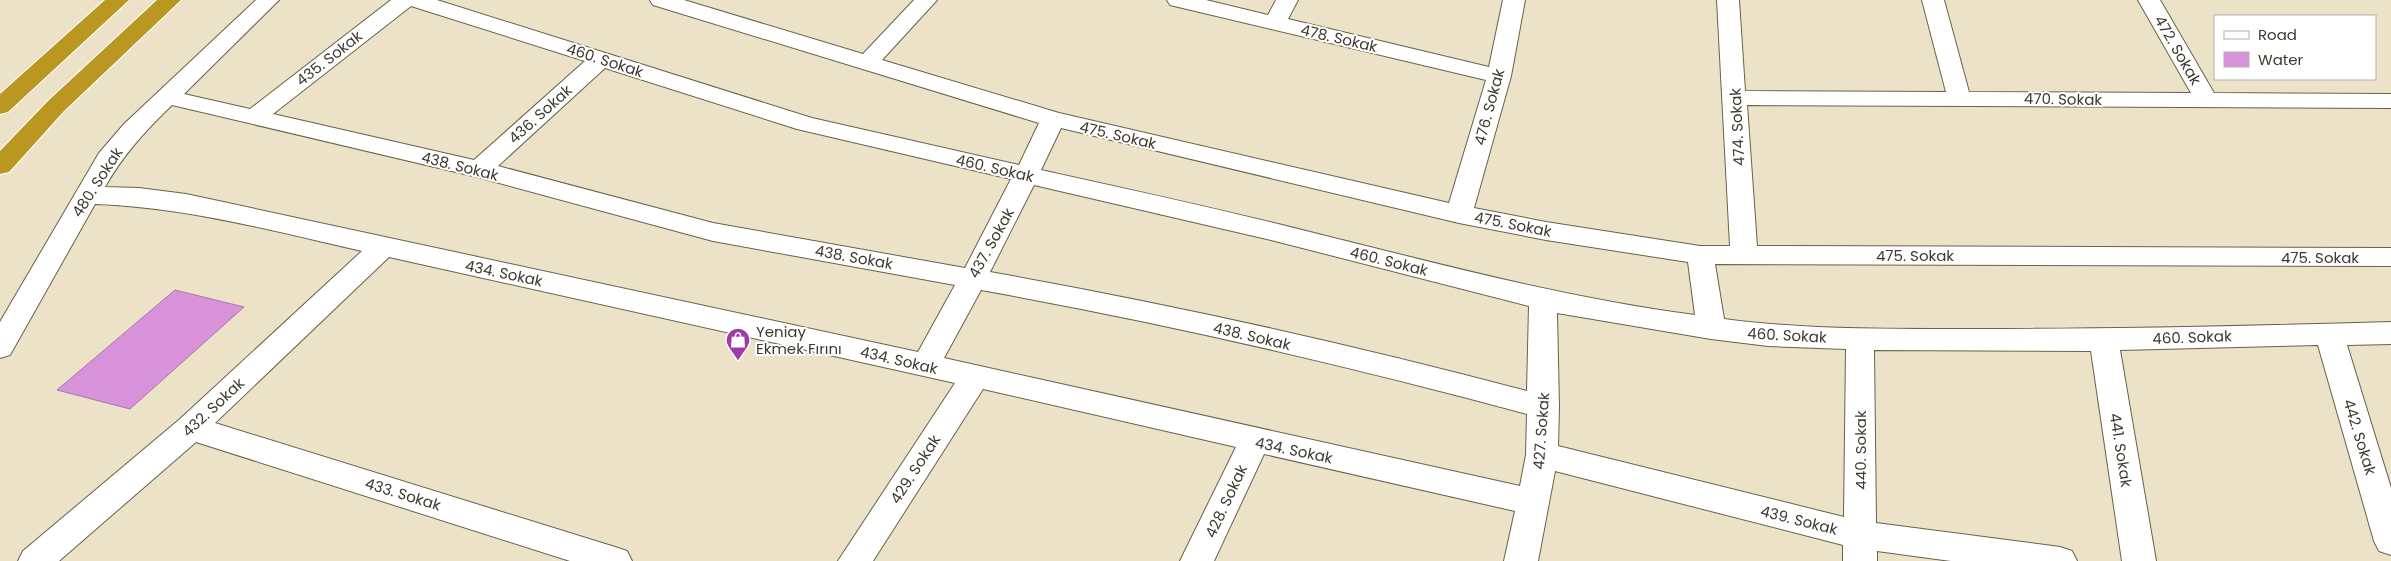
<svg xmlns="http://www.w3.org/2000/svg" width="2391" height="561" viewBox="0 0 2391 561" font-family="Poppins,sans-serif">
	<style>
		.water { fill: #d892da; stroke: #aa77a7 }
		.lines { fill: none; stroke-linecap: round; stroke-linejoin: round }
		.minor-casing { stroke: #69624a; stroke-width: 2 }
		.highway-casing { stroke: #fff; stroke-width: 2 }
		.minor { fill: #fff; fill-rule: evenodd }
		.highway { fill: #b99720; fill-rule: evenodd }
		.labels { text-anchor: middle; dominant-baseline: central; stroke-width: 4; stroke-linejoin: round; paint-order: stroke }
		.street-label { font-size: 15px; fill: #3d392f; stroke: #fff }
		.poi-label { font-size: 15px; fill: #3d392f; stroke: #fff; text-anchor: start }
	</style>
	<rect width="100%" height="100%" fill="#ebe2c7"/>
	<path class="water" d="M175,290L244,307L130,409L57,390Z"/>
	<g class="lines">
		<defs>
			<path id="minor" d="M256,0H279L184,94L250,109L391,0H437L812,118L1019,165L1039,123L653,5L650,0H684L863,54L914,0H937L882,60L1059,113L1449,203L1486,80L1170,5L1167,0H1206L1268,15L1276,0H1298L1288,19L1489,67L1503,0H1525L1511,76L1474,208L1546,222L1700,246H1730L1717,0H1739L1745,91L1946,92L1922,0H1944L1969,92L2191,93L2138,0H2160L2214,93L2391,94V108L1747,105L1757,246L2391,248V266L1715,264L1724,319C1807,330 1892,329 1976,329C2115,329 2253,326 2391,322V344L2347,345L2391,488V555L2379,551L2374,541L2318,345L2120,350L2156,561H2122L2091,351L1874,350L1876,523L2060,547L2072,551L2077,561H1951L1877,551V561H1843V545L1555,471L1538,561H1504L1515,511L1264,454L1214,561H1180L1236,447L983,389L873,561H838L955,383L389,257L215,423L615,547L627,551L632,561H570L196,442L59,561H18L23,551L180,419L362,251C274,231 186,207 95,204L10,355L0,358V322L99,153L124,124ZM411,6L585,61L474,160L273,114ZM605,68L797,129L1011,179L965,268L713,223L498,166ZM172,105L477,177L713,241L955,285L918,352L186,194L139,188L105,187C123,155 145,131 172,105ZM1061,128L1459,223L1546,240L1688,262L1695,315C1565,298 1440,264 1314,233C1224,210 1132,190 1041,170ZM1034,185L1271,240L1529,306L1527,391C1350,344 1170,304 990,272ZM981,290C1164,323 1347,365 1527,414L1526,455L1520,486L944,358ZM1557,313L1711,339L1768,346L1846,349L1844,517L1558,446L1559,407Z"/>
			<g id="highway">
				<path d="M105,0H129L8,112L0,114V94Z"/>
				<path d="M157,0H181L64,111L9,172L0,174V151L48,101Z"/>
			</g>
		</defs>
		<use href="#minor" class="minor-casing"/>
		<use href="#highway" class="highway-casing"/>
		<use href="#minor" class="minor"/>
		<use href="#highway" class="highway"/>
	</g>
	<defs>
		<symbol id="shop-pin" viewBox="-11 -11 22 30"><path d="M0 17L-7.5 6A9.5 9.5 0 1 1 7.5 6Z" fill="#9e3ca3" stroke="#fff"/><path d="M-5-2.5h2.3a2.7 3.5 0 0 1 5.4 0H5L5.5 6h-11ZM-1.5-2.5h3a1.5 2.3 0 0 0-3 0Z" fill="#fff"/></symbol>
	</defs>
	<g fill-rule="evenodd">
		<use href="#shop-pin" x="724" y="326" width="28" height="38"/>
	</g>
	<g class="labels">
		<g class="street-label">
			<text transform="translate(1339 38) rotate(13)">478. Sokak</text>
			<text transform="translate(2178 50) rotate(60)">472. Sokak</text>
			<text transform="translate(329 58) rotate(-38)">435. Sokak</text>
			<text transform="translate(605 60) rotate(18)">460. Sokak</text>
			<text transform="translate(2063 99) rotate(1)">470. Sokak</text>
			<text transform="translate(1489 107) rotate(-75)">476. Sokak</text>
			<text transform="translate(540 114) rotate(-42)">436. Sokak</text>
			<text transform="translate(1737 127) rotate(-93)">474. Sokak</text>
			<text transform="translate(1118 135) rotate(13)">475. Sokak</text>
			<text transform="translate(460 166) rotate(14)">438. Sokak</text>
			<text transform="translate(995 168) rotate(13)">460. Sokak</text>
			<text transform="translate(97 182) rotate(-57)">480. Sokak</text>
			<text transform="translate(1513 224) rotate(11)">475. Sokak</text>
			<text transform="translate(991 243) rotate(-61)">437. Sokak</text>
			<text x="1915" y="255">475. Sokak</text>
			<text transform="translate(854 257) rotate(10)">438. Sokak</text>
			<text x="2320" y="257">475. Sokak</text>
			<text transform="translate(1389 261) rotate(14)">460. Sokak</text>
			<text transform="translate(504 273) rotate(12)">434. Sokak</text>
			<text transform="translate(1787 335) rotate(3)">460. Sokak</text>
			<text transform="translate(1252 336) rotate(13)">438. Sokak</text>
			<text transform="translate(2192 337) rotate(-2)">460. Sokak</text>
			<text transform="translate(899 360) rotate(13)">434. Sokak</text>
			<text transform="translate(213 407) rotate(-43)">432. Sokak</text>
			<text transform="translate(1541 431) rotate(-86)">427. Sokak</text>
			<text transform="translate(2360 437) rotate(73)">442. Sokak</text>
			<text transform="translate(1294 450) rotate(12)">434. Sokak</text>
			<text transform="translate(1860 450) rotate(-90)">440. Sokak</text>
			<text transform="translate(2121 450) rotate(81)">441. Sokak</text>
			<text transform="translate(915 469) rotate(-57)">429. Sokak</text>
			<text transform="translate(403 494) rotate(17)">433. Sokak</text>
			<text transform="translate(1226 501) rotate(-65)">428. Sokak</text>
			<text transform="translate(1799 520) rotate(14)">439. Sokak</text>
		</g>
		<g class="poi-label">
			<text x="756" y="331">Yeniay<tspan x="756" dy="17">Ekmek Fırını</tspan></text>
		</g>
	</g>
	<rect x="2214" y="15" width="162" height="65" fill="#ffffff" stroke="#b1b0ac"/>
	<rect x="2224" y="31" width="25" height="8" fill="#ffffff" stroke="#b1b0ac"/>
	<text x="2258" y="40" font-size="15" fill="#3d392f">Road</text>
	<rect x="2224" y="52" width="25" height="15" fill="#d892da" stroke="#b1b0ac"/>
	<text x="2258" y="65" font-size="15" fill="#3d392f">Water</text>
</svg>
